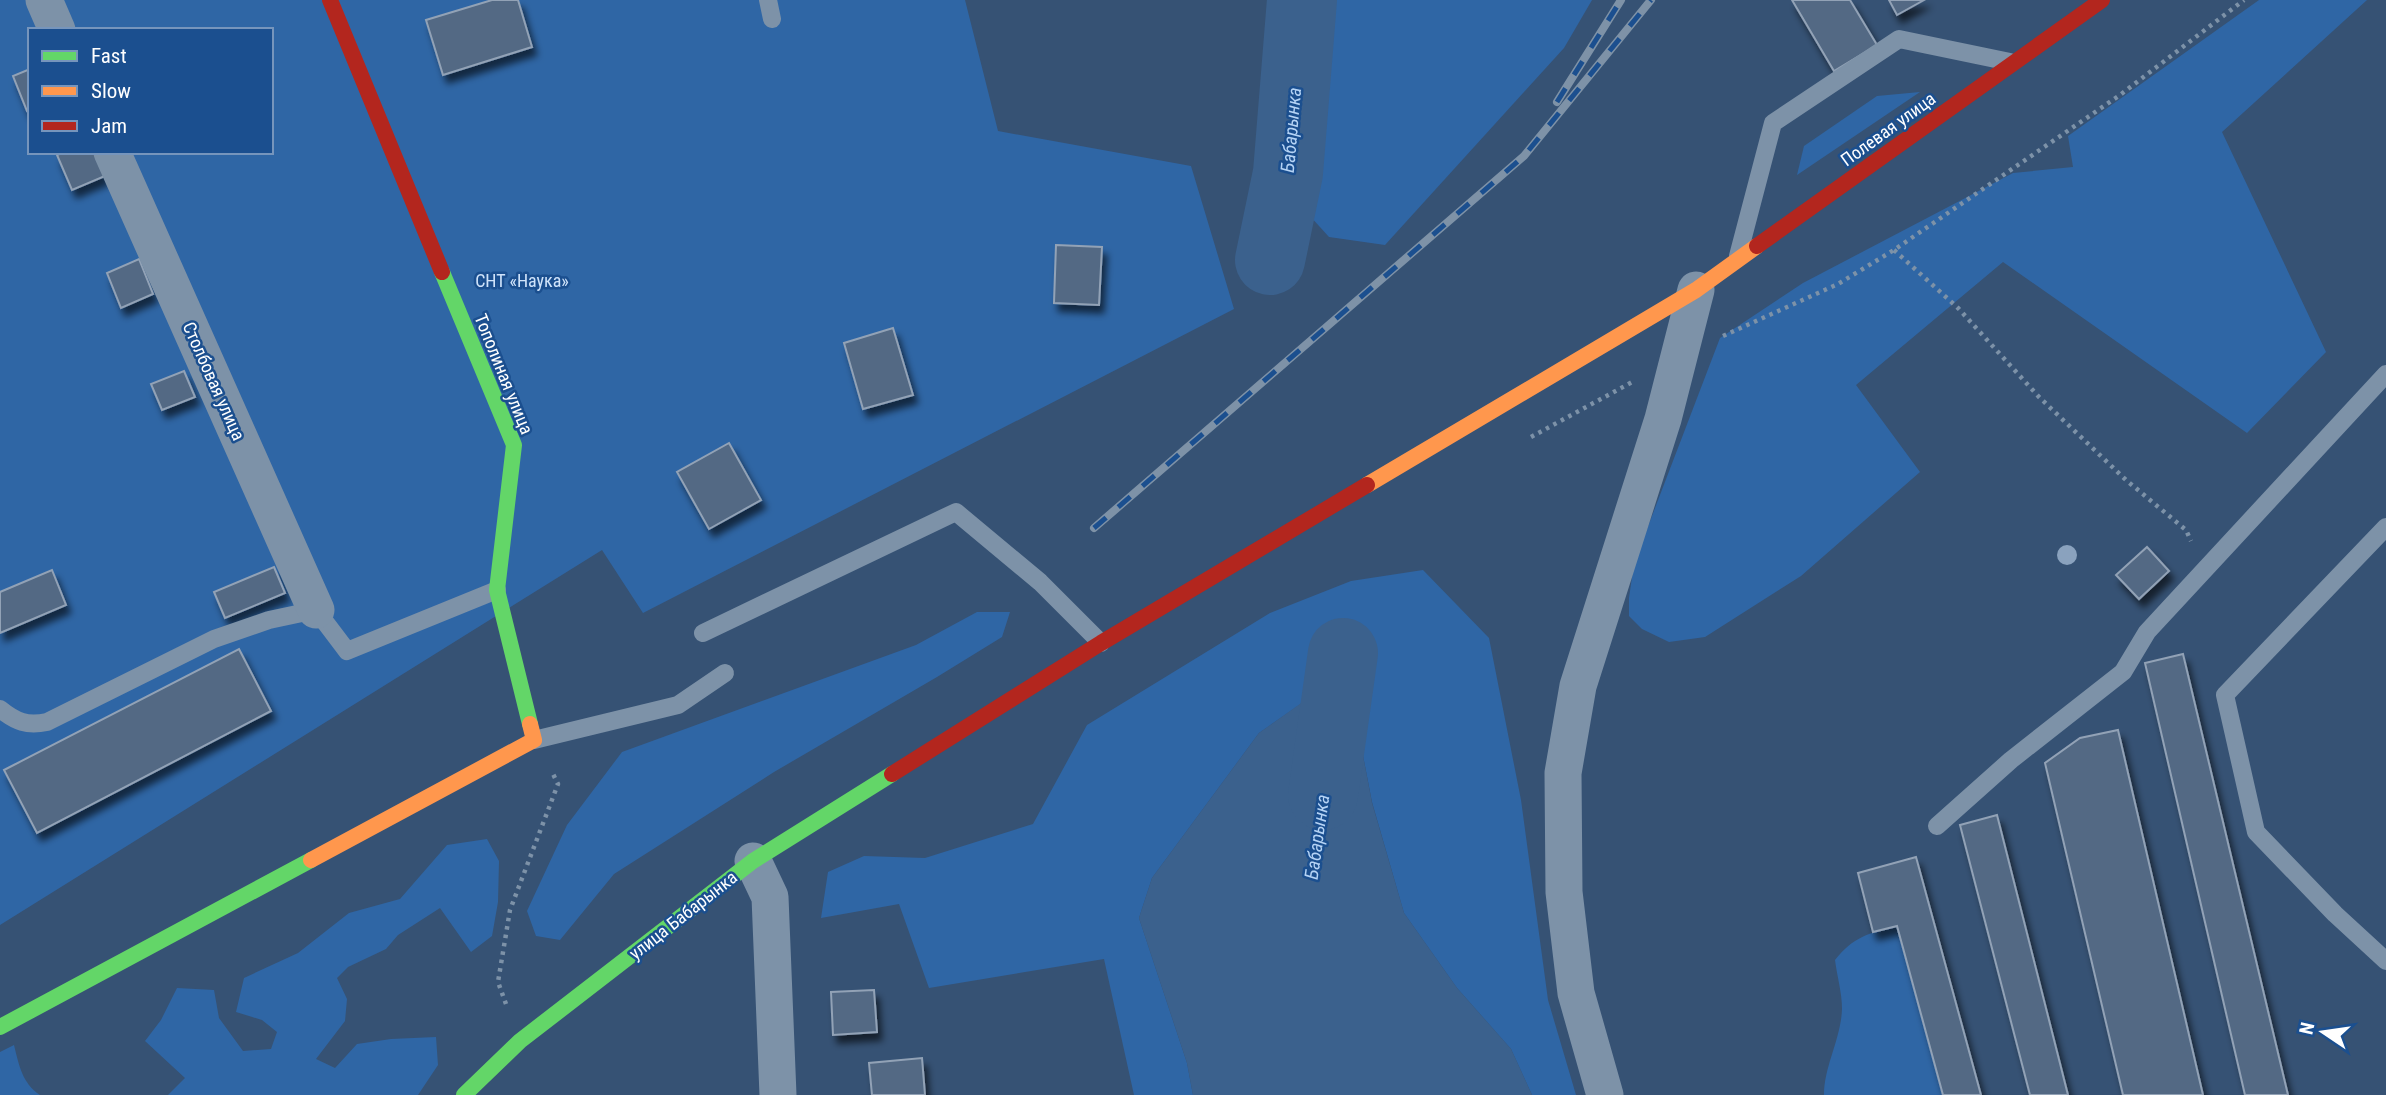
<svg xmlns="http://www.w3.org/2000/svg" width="2386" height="1095" viewBox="0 0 2386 1095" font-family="'Roboto Condensed',sans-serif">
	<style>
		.green { fill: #2f66a5; fill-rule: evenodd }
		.water { fill: #3b618d }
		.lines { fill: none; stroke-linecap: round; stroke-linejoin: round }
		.river { stroke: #3b618d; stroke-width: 70 }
		.building { fill: #526984; stroke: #92a2b6; stroke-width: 2; filter: url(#shadow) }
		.path { stroke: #7d92a8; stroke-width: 4.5; stroke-dasharray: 3.5 5; stroke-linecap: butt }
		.lane { stroke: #7d92a8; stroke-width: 18 }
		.street { stroke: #7d92a8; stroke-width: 37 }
		.fast { stroke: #63d668; stroke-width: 16 }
		.slow { stroke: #ff974d; stroke-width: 16 }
		.jam { stroke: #b3261e; stroke-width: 16 }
		.rail-casing { stroke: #7e92a7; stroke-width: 8 }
		.rail { stroke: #1b4f8f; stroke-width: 5; stroke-dasharray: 16; stroke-linecap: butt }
		.tree { fill: #8aa2be }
		.labels { text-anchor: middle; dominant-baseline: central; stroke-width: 5; stroke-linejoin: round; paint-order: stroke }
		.street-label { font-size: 18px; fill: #fff; stroke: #1b4f8f }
		.park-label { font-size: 18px; fill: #cfe3fa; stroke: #1b4f8f }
		.water-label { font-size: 19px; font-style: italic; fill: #b5d3f5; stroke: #1b4f8f }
	</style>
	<defs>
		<filter id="shadow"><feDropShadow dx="4.5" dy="8" stdDeviation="3.5" flood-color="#0009"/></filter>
	</defs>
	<rect width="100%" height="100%" fill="#365274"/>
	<g class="green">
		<path d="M0,0H965L998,131L1191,166L1234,309L643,613L602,550L0,925ZM30,30H271V152H30Z"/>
		<path d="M1321,0H1592L1564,48L1385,245L1329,237L1300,205L1316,7Z"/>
		<path d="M2259,0H2367L2222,132L2326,352L2247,433L2003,262L1856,385L1920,472L1801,576L1705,637L1669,642L1642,629L1629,616V598L1634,563L1720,338L1803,283L2013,173L2073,167L2068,136Z"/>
		<path d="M1920,92L1797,175L1804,146L1877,96Z"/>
		<path d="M1423,570L1489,638L1521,800L1548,1000L1576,1095H1532L1511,1049L1457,988L1404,913L1372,802L1353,704L1315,694L1259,733L1152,878L1139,918L1187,1063L1193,1095H1134L1104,959L929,988L899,904L821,918L828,872L864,856L925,858L1033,824L1087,725L1270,613L1351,581Z"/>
		<path d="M977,612H1010L1002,637L937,677L774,772L614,874L560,940L536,936L527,911L567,825L622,752L916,645Z"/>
		<path d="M487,839L499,861L498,902L492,936L471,952L440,908L398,935L386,949L348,967L337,978L347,999L345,1021L316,1059L335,1068L357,1044L391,1039L436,1037L438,1065L418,1095H168L185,1078L145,1041L161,1020L177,988L214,990L219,1018L243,1051L271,1049L277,1032L262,1020L236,1012L244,978L298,953L349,913L400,899L447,845Z"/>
		<path d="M1897,926L1943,1095H1824C1824,1066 1841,1039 1842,1009C1842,993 1837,976 1835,960C1853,937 1869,933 1897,926Z"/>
		<path d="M14,1045C19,1065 22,1083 40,1095H0V1052Z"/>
	</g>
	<path class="water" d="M1314,694L1353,703L1372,803L1404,913L1457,988L1511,1049L1532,1095H1193L1187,1063L1139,918L1152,878L1259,733Z"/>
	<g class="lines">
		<g class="river">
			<path d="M1270,260L1288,173L1302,0"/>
			<path d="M1323,795L1343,653"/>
		</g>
	</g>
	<g class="building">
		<path d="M492,0H518L532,47L443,75L426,20Z"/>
		<path d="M1792,0H1850L1877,45L1834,71Z"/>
		<path d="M1889,0H1924L1897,15Z"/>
		<path d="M30,69V110L27,111L13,76Z"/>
		<path d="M64,152H94L105,176L72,190L57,155Z"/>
		<path d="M1056,245L1102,247L1099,305L1054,303Z"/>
		<path d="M139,259L153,294L121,308L107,273Z"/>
		<path d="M893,328L913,395L863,409L844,343Z"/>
		<path d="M184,371L195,397L162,410L151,384Z"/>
		<path d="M729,443L761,500L709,529L677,472Z"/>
		<path d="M2147,547L2169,571L2139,599L2116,575Z"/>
		<path d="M274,567L285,593L225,618L214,592Z"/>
		<path d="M52,570L66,605L0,633V592Z"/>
		<path d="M239,649L271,711L37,833L4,770Z"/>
		<path d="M2183,654L2288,1095H2245L2145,663Z"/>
		<path d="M2118,730L2203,1095H2123L2045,763L2080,738Z"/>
		<path d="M1997,815L2068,1095H2030L1960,825Z"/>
		<path d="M1916,857L1981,1095H1943L1897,926L1873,932L1858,873Z"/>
		<path d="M874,990L877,1032L833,1035L831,992Z"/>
		<path d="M922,1058L925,1095H872L869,1063Z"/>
	</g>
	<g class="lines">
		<g class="path">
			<path d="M1894,250L1958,308L2039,397L2126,480L2186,530L2191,541"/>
			<path d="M1723,336L1838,284L1894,250L2120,95L2244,0"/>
			<path d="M1531,437L1634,381"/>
			<path d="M506,1004L498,982L510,910L558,784L553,774"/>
		</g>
		<g class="lane">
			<path d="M768,0L772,19"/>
			<path d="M1738,256L1773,123L1899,39L2010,62"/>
			<path d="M2386,527L2225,695L2256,832L2335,914L2386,961"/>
			<path d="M703,633L956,512L1040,582L1101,643"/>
			<path d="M0,709C16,722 27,726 47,722L214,639L269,620L316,610L347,651L497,590"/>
			<path d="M534,740L678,705L725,673"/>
			<path d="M1937,826L2011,760L2123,672L2147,632L2386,374"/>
		</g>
		<g class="street">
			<path d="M44,0L57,30"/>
			<path d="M112,152L316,610"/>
			<path d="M753,861L770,897L778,1095"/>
			<path d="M1605,1095L1576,993L1564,892L1563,773L1578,686L1663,419L1696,290"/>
		</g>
		<g class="fast">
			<path d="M442,272L514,445L497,590L530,724"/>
			<path d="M0,1027L311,860"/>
			<path d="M464,1095L520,1041L753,861L892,774"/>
		</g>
		<g class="slow">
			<path d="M1367,485L1696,290L1757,246"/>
			<path d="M311,860L534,740L530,724"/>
		</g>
		<g class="jam">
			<path d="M330,0L442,272"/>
			<path d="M1757,246L2102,0"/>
			<path d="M892,774L1101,643L1367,485"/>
		</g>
		<defs>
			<g id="rail">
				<path d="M1557,102L1621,0"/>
				<path d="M1094,528L1524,156L1651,0"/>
			</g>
		</defs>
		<use href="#rail" class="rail-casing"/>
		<use href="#rail" class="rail"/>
	</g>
	<circle class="tree" cx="2067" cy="555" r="10"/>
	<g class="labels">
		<g class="street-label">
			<text transform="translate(1888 129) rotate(-36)">Полевая улица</text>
			<text transform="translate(504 374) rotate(68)">Тополиная улица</text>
			<text transform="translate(214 381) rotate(66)">Столбовая улица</text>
			<text transform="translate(683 915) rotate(-38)">улица Бабарынка</text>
		</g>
		<g class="park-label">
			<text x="522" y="280">СНТ «Наука»</text>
		</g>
		<g class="water-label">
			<text transform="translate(1291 130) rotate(-85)">Бабарынка</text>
			<text transform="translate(1317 837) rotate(-82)">Бабарынка</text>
		</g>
	</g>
	<rect x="28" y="28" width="245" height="126" fill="#1b4f8f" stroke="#7695bc" stroke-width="2"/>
	<rect x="42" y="51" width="35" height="10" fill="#63d668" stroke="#7695bc" stroke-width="2"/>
	<text x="91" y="63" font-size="21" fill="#ffffff">Fast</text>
	<rect x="42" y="86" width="35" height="10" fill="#ff974d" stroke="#7695bc" stroke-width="2"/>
	<text x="91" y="98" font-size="21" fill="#ffffff">Slow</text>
	<rect x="42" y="121" width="35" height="10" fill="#b3261e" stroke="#7695bc" stroke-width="2"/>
	<text x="91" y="133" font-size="21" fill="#ffffff">Jam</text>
	<g transform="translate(2323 1032) rotate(283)" stroke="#1b4f8f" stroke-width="5" paint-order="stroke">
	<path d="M0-5L12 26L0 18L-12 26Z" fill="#ffffff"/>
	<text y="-10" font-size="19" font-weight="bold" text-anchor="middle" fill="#ffffff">N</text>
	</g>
</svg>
